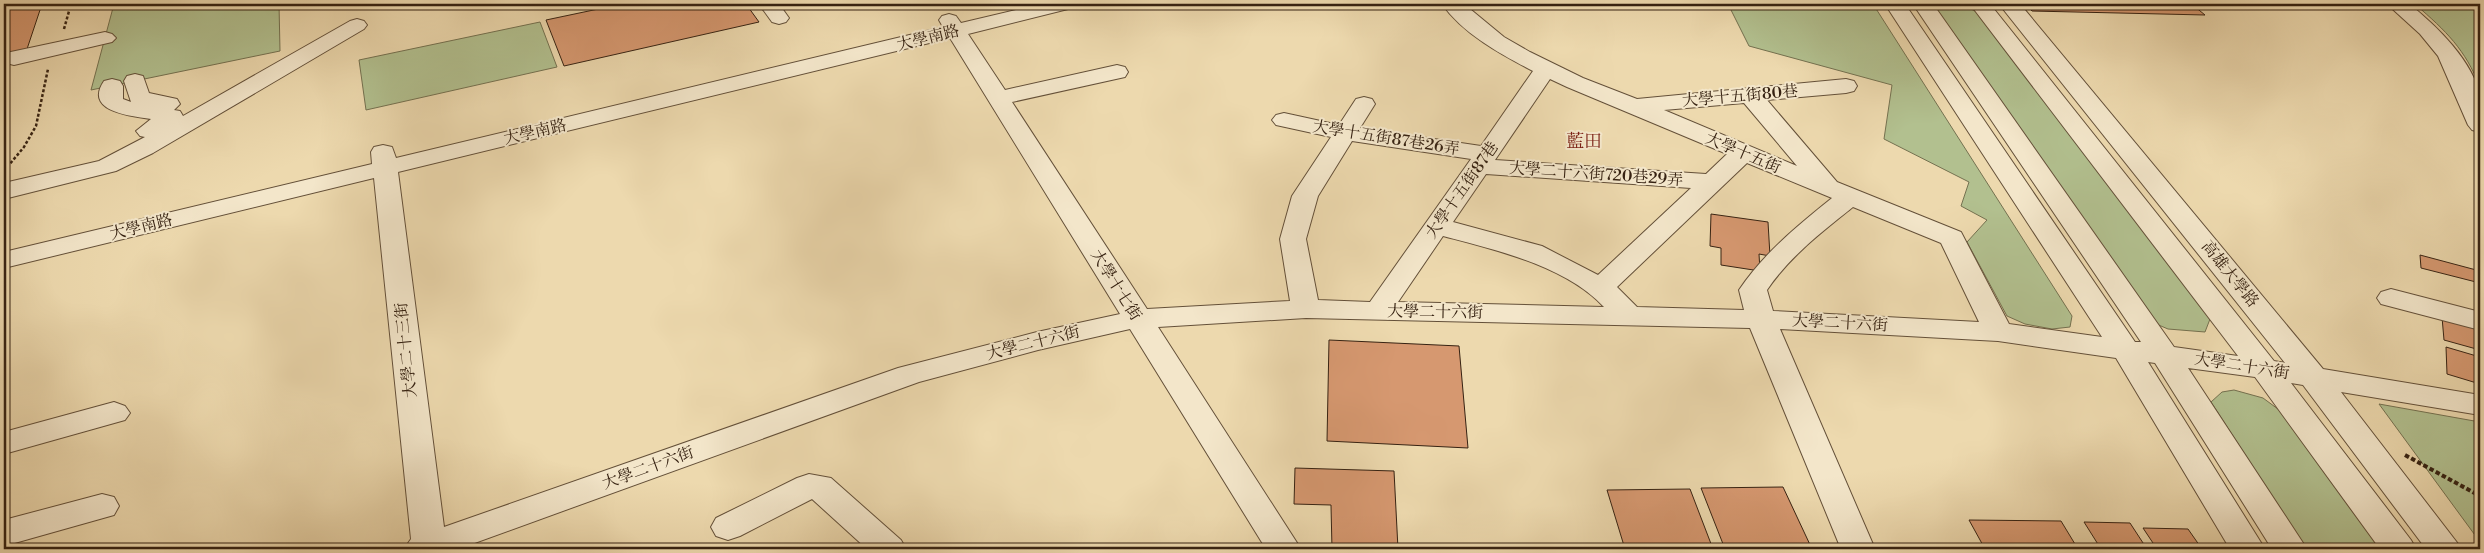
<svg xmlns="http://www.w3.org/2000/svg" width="2484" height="553" viewBox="0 0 2484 553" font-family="'Libre Bodoni','Noto Serif TC',serif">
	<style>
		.green { fill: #b2c08f; stroke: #747150 }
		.building { fill: #d69870; stroke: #362212 }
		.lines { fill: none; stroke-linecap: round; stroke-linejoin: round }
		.minor-casing { stroke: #645039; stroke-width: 2 }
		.path-far1 { stroke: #362212; stroke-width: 2.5; stroke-dasharray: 3 2; stroke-linecap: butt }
		.path { stroke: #362212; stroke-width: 4; stroke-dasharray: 4.5 2.5; stroke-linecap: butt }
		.minor { fill: #f3e6ca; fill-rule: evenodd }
		.labels { text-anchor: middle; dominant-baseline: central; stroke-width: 4; stroke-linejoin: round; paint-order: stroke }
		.street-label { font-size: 16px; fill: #362212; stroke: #f3e6ca }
		.neighbourhood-label { font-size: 18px; fill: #7a1f14; stroke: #f3e6ca }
	</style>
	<rect width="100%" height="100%" fill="#edd9ae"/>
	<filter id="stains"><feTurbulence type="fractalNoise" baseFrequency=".004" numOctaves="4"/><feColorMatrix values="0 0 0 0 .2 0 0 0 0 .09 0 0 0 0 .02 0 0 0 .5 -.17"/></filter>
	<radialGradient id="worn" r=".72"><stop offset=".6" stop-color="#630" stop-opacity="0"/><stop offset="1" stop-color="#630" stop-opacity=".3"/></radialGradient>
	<g class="green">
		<path d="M114,4H279L280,51L91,90Z"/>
		<path d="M1728,4H1873L2072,316L2070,327L2052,329L2025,324L2007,316L1967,242L1987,220L1961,206L1969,182L1884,139L1892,85L1749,46Z"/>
		<path d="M1934,4H1961L1979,13L2210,319L2205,332L2168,329L2154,323L1933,8Z"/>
		<path d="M2419,4H2480V87C2465,49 2446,31 2416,5Z"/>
		<path d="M540,22L557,67L366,110L359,60Z"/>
		<path d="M2234,390L2263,398L2286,415L2380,549H2306L2211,402L2222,392Z"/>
		<path d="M2379,404L2480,422V542Z"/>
	</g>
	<g class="building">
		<path d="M4,4H42L27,49L12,62L5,64L4,90Z"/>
		<path d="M622,4H746L759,22L564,66L546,20Z"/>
		<path d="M2025,4L2194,6L2205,15L2032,11Z"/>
		<path d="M1711,214L1768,222L1770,256L1759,254L1760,271L1721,265V248L1710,246Z"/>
		<path d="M2420,255L2480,271V283L2421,268Z"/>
		<path d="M2442,317L2480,328V350L2444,340Z"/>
		<path d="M1329,340L1459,346L1468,448L1327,441Z"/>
		<path d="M2446,347L2480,357V384L2447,374Z"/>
		<path d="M1295,468L1394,471L1398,549H1332L1331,505L1294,504Z"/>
		<path d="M1783,487L1812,549H1725L1701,488Z"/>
		<path d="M1690,489L1713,549H1625L1607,490Z"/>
		<path d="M1969,520L2061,521L2078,549H1985Z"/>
		<path d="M2084,522L2130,523L2147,549H2101Z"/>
		<path d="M2143,528L2188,529L2202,549H2157Z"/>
	</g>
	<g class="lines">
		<defs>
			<g id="minor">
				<path d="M759,4H779L789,18L786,22L779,24L772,22Z"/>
				<path d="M1041,4H1075L1072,8L968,34L1005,90L1117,65L1125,67L1128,72L1125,77L1012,102L1147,309L1290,301L1280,239L1292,196L1331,137L1276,125L1272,120L1276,115L1284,113L1339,125L1356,99L1364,97L1372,99L1375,104L1360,128L1481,146L1533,71C1502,55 1463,34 1442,4H1464L1504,37L1530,52L1583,78L1637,99L1846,79L1854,81L1857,86L1854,91L1846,93L1767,100L1837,182L1961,232L2009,324L2102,337L1885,4H1905L2135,342H2141L1913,4H1933L2174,347L2238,356L1970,4H1990L2274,361L2285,363L1999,4H2020L2323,369L2480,395V415L2341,392L2462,549H2426L2303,385L2291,383L2411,540L2416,549H2380L2255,377L2188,368L2307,549H2272L2155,363L2148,362L2265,549H2230L2116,358L1998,341L1780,329L1875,549H1841L1750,328L1306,318L1158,327L1301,549H1266L1130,329L1038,350L919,382L458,549H404L411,539L374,178L4,268V252L372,164L371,152L374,147L383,145L392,147L396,158L943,27L939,20L942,16L949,14L956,16L961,23ZM950,38L1120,314L1037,332L898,368L444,527L398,172ZM1550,79L1567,87L1727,154L1706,174L1495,160ZM1744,103L1797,166L1664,110ZM1352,141L1471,159L1370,302L1318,300L1306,239L1318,196ZM1747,163L1832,198C1797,226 1764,253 1739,290L1744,310L1637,307L1617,287ZM1486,174L1691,188L1598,275L1542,246L1453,222ZM1853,207L1941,243L1979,322L1773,311L1767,290C1790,256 1822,232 1853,207ZM1443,236C1496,250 1566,266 1604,307L1398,302Z"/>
				<path d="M2387,4H2409C2436,25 2474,62 2480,97C2482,108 2480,121 2480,132L2472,130L2468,125L2438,56L2420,34Z"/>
				<path d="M357,19L364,21L367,25L364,29L153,153L116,171L4,199V183L99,161L145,137L140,136L136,131L151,119C132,116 83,112 104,81L112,79L120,81L123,86V99L131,102L124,81L127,76L135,74L143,76L149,93L177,99L180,104L174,110L180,111L183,116L350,21Z"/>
				<path d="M105,32L112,34L116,38L112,42L14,65L6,63L4,59L6,53Z"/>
				<path d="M2391,289L2480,312V330L2381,304L2377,298L2381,292Z"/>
				<path d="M114,402L125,406L130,413L125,420L4,454V432Z"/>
				<path d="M809,474L831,478L901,540L906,549H867L812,499L740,536L728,540L716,536L711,527L716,518L797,478Z"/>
				<path d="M102,494L114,497L119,506L114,515L4,546V520Z"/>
			</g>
		</defs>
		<use href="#minor" class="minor-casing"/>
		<g class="path-far1">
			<path d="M64,29L71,4"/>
			<path d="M4,171L24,147L36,126L48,69"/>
		</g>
		<path class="path" d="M2405,455L2480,496"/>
		<use href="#minor" class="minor"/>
	</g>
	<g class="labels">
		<g class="street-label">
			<text transform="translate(928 38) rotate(-14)">大學南路</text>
			<text transform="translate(1740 96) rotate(-5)">大學十五街80巷</text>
			<text transform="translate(535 132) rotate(-13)">大學南路</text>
			<text transform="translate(1386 138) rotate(9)">大學十五街87巷26弄</text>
			<text transform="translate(1743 153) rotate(23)">大學十五街</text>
			<text transform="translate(1596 174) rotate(4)">大學二十六街720巷29弄</text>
			<text transform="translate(1462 190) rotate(-55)">大學十五街87巷</text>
			<text transform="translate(141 227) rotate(-14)">大學南路</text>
			<text transform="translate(2230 274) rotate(51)">高雄大學路</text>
			<text transform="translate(1116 285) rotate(58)">大學十七街</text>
			<text transform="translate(1435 312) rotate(1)">大學二十六街</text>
			<text transform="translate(1840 323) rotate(3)">大學二十六街</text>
			<text transform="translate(1033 343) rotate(-14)">大學二十六街</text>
			<text transform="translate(406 350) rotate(-96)">大學二十三街</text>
			<text transform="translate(2242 366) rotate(9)">大學二十六街</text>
			<text transform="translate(648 468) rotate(-20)">大學二十六街</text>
		</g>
		<g class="neighbourhood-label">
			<text x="1584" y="141">藍田</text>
		</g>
	</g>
	<rect width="2484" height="553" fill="none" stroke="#edd9ae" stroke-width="20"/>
	<rect x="5" y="5" width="2474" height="543" fill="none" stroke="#362212" stroke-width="2.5"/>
	<rect x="10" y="10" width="2464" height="533" fill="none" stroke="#362212"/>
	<rect width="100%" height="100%" filter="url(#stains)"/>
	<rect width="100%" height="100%" fill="url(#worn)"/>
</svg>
